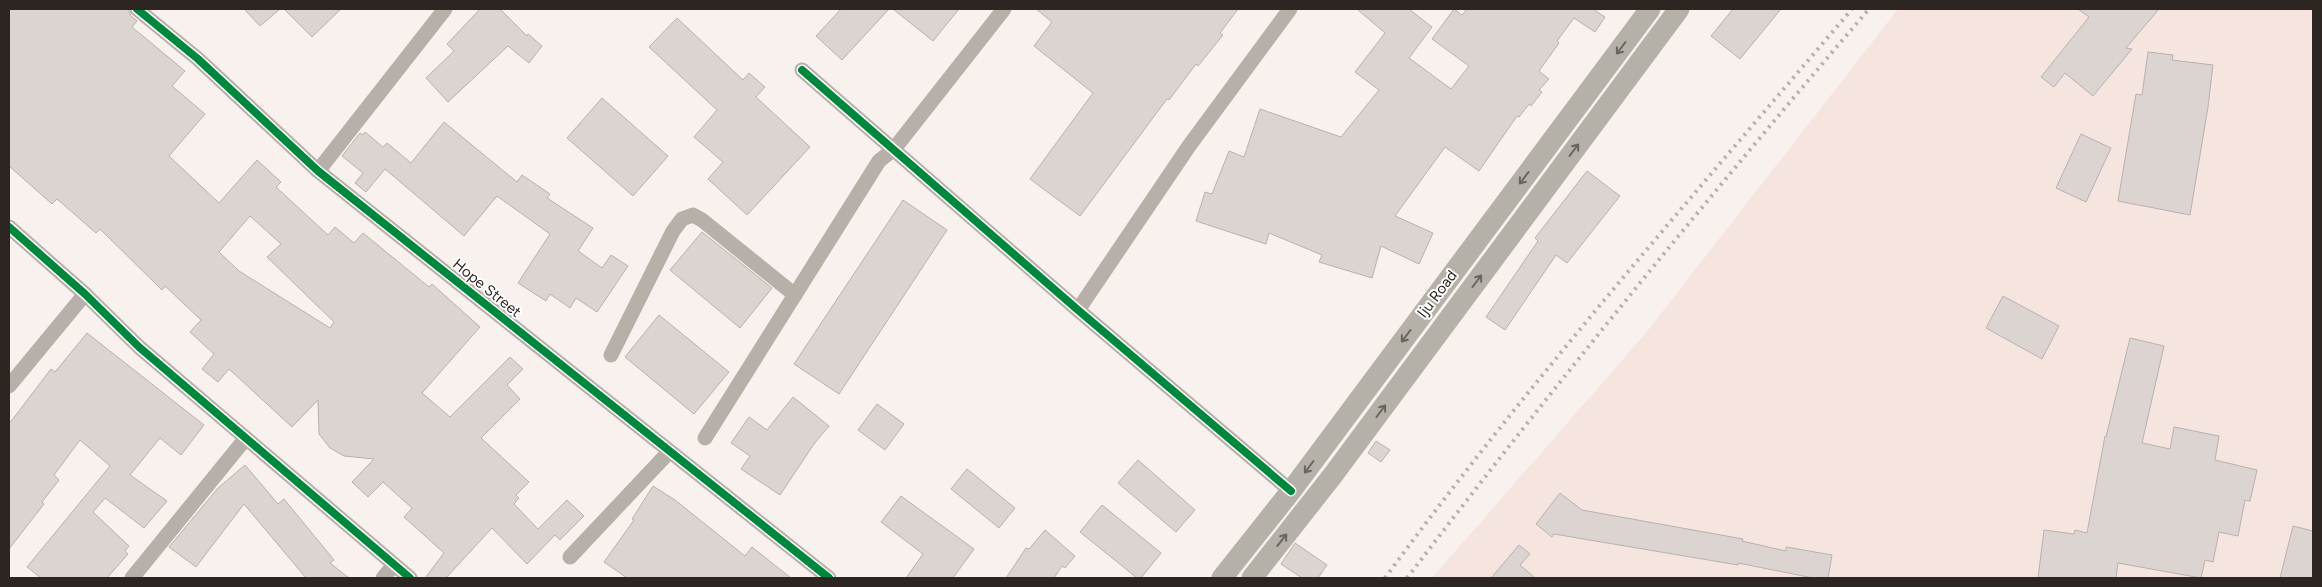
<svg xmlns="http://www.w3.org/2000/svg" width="2322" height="587" viewBox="0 0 2322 587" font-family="Figtree,sans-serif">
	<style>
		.built { fill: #f6e5de }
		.building { fill: #dbd4d0; stroke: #b8b1ae; fill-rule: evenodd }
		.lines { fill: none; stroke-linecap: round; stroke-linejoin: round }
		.street { stroke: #b6b0a9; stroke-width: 15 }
		.secondary { stroke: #b5b0a8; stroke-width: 21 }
		.rail { stroke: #b7b1ad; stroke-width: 4; stroke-dasharray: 2.5 5; stroke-linecap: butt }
		.cycleway-casing { stroke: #fff; stroke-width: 11 }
		.cycleway { stroke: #00873e; stroke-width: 8 }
		.oneway { stroke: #6a645e }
		.labels { text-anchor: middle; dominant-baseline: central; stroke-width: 4; stroke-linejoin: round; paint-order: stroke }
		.street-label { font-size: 15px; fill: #2d2521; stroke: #fff }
	</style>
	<rect width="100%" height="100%" fill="#f8f1ee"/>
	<path class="built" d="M1898,9H2313V578H1432L1645,334Z"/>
	<g class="building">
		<path d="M9,9H128L131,16L137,21L132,27L185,71L172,86L205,114L169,156L219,203L257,160L281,182L276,187L328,235L335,227L354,243L363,233L429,287L432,284L480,327L422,393L450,417L510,357L523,369L507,385L520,399L481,438L529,482L516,495L519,498L514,504L538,529L567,500L584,516L560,540L555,535L527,564L492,528L446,578H425L444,553L404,517L412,508L383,482L368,497L352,482L374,459L344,456L330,448L319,434L318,400L292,427L229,369L218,382L202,369L214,354L190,332L201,320L165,286L162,290L100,229L96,233L57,199L52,204L9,166ZM250,216L281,244L267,257L334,322L330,328L239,271L219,252Z"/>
		<path d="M244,9H280L260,26Z"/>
		<path d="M284,9H341L312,37Z"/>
		<path d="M480,9H500L527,36L528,34L542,46L529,63L508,46L448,102L426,78L454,51L447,44Z"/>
		<path d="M841,9H889L842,60L816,36Z"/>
		<path d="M893,9H959L933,41Z"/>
		<path d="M1036,9H1238L1220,33L1223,35L1198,66L1196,64L1169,100L1167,99L1080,216L1030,179L1093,93L1034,46L1052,22Z"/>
		<path d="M1357,9H1409L1432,27L1409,58L1451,89L1469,66L1432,39L1454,9L1462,15L1467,9H1593L1605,17L1595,32L1574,18L1557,41L1559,43L1539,71L1549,79L1539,90L1542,92L1531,106L1529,104L1519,117L1517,116L1479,171L1445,147L1395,216L1433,233L1419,264L1381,246L1372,278L1319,262L1322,255L1269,233L1266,244L1196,221L1205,192L1212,194L1229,151L1244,157L1260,109L1341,137L1379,90L1355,72L1385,33Z"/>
		<path d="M1733,9H1781L1740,59L1711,36Z"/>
		<path d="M2078,9H2159L2126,48L2132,49L2093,96L2065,73L2054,87L2041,77L2089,17Z"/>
		<path d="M677,18L743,80L749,73L765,87L756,97L810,147L747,215L708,179L723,162L694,137L717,110L649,47Z"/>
		<path d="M2148,52L2173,55L2172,60L2213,65L2208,107L2190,215L2118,201L2136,94L2142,95Z"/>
		<path d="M602,98L668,156L633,196L567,138Z"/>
		<path d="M444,122L517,182L522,175L550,194L547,198L593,228L578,251L602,268L611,255L628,266L597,312L576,298L570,308L550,294L546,301L518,283L550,234L497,196L464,236L385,169L366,192L355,183L363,173L342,156L360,133L363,135L365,132L383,147L387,143L411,163Z"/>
		<path d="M2081,134L2111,148L2086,202L2056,188Z"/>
		<path d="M1587,171L1620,196L1567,263L1556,255L1505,330L1486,317L1538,241L1535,238Z"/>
		<path d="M903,200L947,230L839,394L794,364Z"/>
		<path d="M702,232L772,288L740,328L670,270Z"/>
		<path d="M2003,296L2059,326L2042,359L1986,328Z"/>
		<path d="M659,315L729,372L694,414L625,357Z"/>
		<path d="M87,333L204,425L181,455L160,438L130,475L167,501L144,528L105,498L93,512L129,546L125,551L128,554L107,578H41L27,567L110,466L80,440L54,475L59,480L42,502L44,504L9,549V424L51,369L55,372Z"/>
		<path d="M2130,338L2164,346L2142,443L2170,449L2174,427L2219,436L2215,460L2257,470L2250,501L2245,500L2238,536L2219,532L2213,562L2205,560L2201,578L2118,563L2116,578H2038L2044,530L2074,534L2075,530L2087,533L2105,436L2106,437Z"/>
		<path d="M793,397L829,426L814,444L780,495L741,469L750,456L731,443L749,417L767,430Z"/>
		<path d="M877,404L904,424L885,450L858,430Z"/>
		<path d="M1376,441L1390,450L1381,462L1368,453Z"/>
		<path d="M1138,460L1195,510L1176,532L1118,483Z"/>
		<path d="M245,465L278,504L284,499L334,560L330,563L349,578H306L244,504L196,567L169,547L218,488Z"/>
		<path d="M967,469L1015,508L999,528L951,489Z"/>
		<path d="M653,486L675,500L745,556L752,547L791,578H627L604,562L634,520L632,519Z"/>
		<path d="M1560,493L1582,510L1743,539L1742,541L1786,551V547L1832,555L1828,578H1813L1738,563V565L1554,534L1552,537L1536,524Z"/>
		<path d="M901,496L974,549L953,578H906L923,554L881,522Z"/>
		<path d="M1102,505L1161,553L1141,578H1137L1080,532Z"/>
		<path d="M2293,526L2313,531V578H2280Z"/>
		<path d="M1045,530L1075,556L1065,568L1062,566L1054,578H1006L1026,548L1029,549Z"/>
		<path d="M1295,543L1327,565L1318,578H1302L1281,564Z"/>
		<path d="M1519,545L1530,554L1520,565L1535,578H1491Z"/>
	</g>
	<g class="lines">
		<g class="street">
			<path d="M137,9L198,59L318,171L829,578"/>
			<path d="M802,70L1078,310L1291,491"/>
			<path d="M318,171L445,9"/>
			<path d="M9,227L85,294L139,347L410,578"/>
			<path d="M1078,310L1189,146L1290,9"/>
			<path d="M611,355L673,231L682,219L693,215L702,220L795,295"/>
			<path d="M9,386L85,294"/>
			<path d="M705,438L879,161L894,149L1004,9"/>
			<path d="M570,557L669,452"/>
			<path d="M132,578L246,438"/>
			<path d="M383,578L393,566"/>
		</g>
		<g class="secondary">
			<path d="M1222,578L1291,491L1650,9"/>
			<path d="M1252,578L1333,475L1679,9"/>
		</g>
		<g class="rail">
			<path d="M1385,578C1530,380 1693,196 1852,9"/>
			<path d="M1407,578C1555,384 1710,195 1869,9"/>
		</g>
		<defs>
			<g id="cycleway">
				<path d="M137,9L198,59L318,171L829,578"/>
				<path d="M802,70L1078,310L1291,491"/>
				<path d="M9,227L85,294L139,347L410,578"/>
			</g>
		</defs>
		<use href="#cycleway" class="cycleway-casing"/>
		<use href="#cycleway" class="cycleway"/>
	</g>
	<defs><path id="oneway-shaft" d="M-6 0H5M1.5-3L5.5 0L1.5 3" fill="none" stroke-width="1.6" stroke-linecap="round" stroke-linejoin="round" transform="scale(1.25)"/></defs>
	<g class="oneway">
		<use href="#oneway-shaft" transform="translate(1621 48) rotate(127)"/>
		<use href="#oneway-shaft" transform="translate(1574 150) rotate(-53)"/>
		<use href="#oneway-shaft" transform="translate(1524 178) rotate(127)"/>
		<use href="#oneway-shaft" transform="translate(1477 281) rotate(-53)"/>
		<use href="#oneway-shaft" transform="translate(1406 336) rotate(127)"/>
		<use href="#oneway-shaft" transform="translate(1381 411) rotate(-53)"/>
		<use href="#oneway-shaft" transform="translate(1309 467) rotate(127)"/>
		<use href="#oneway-shaft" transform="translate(1282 540) rotate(-52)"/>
	</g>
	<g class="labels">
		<g class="street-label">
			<text transform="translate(487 288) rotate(39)">Hope Street</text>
			<text transform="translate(1437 294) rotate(-53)">Iju Road</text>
		</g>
	</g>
	<rect width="2322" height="587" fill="none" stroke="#2d2521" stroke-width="20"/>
</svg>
